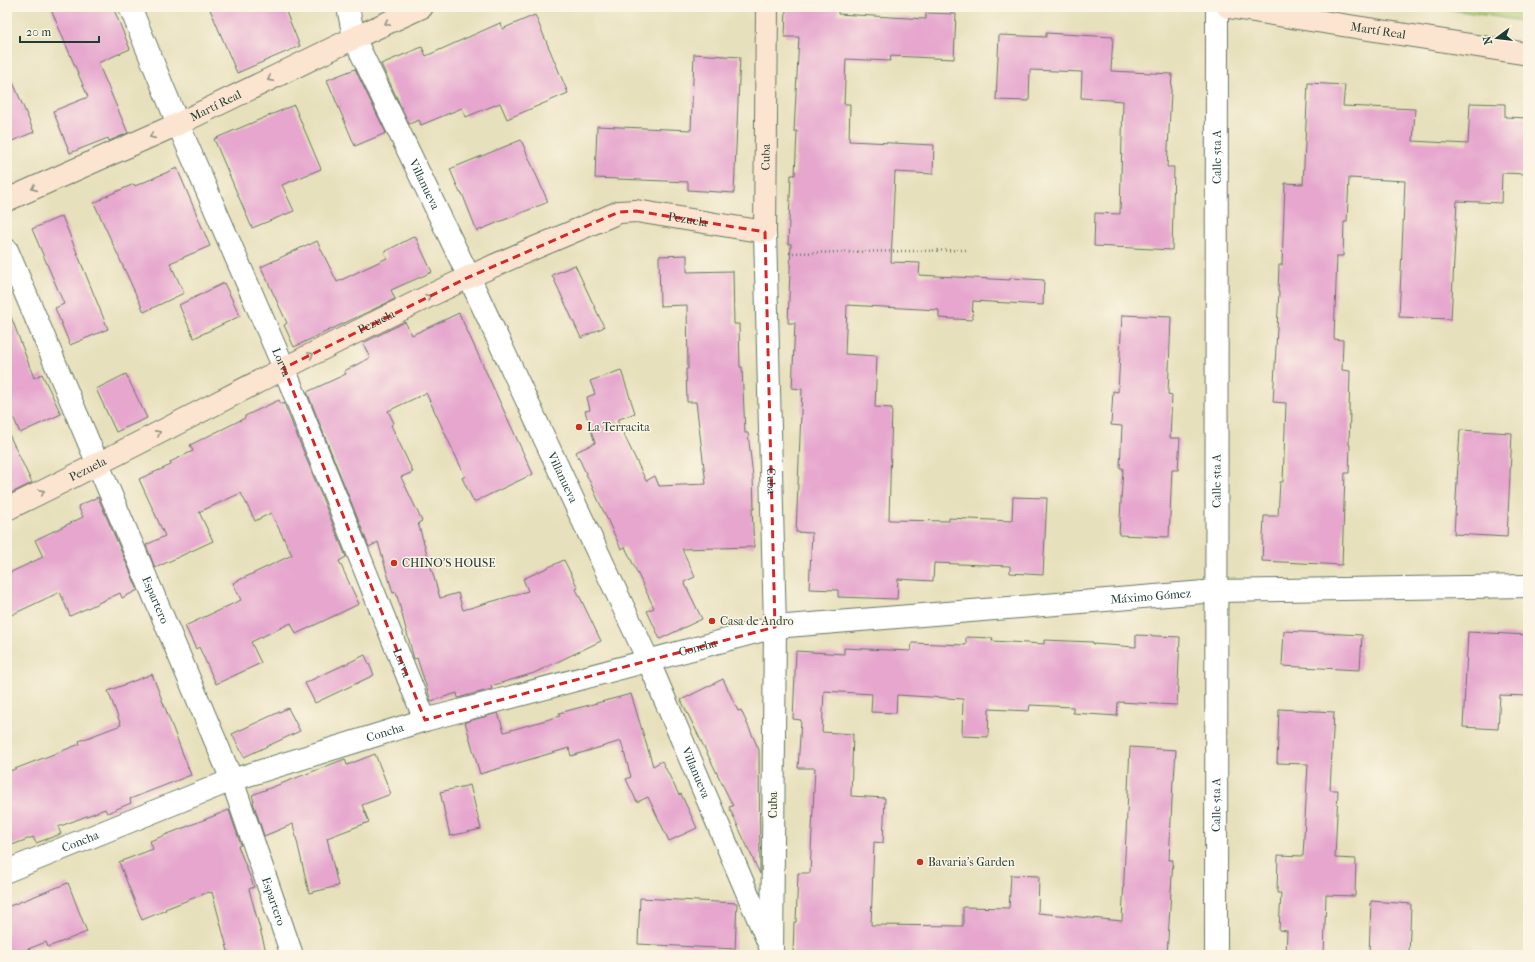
<svg xmlns="http://www.w3.org/2000/svg" width="1535" height="962" viewBox="0 0 1535 962" font-family="'IM FELL French Canon',serif">
	<style>
		.green { fill: #aecf78; stroke: #668656 }
		.building { fill: #e6a6ce }
		.lines { fill: none; stroke-linecap: round; stroke-linejoin: round }
		.minor-casing { stroke: #657664; stroke-width: 24 }
		.tertiary-casing { stroke: #657664; stroke-width: 24 }
		.secondary-casing { stroke: #657664; stroke-width: 24 }
		.path { stroke: #657664; stroke-width: 2.5; stroke-dasharray: 1 3; stroke-linecap: butt }
		.minor { stroke: #fff; stroke-width: 22 }
		.tertiary { stroke: #fff; stroke-width: 22 }
		.secondary { stroke: #fce5d0; stroke-width: 22 }
		.oneway { stroke: #8e9182 }
		.marked { fill: none; stroke: #d62828; stroke-width: 3; stroke-dasharray: 8 5; stroke-linejoin: round }
		.poi-dot { fill: #c8321e; stroke: #fcf5e5; stroke-width: 1.5 }
		.labels { text-anchor: middle; dominant-baseline: central; stroke-width: 3; stroke-linejoin: round; paint-order: stroke }
		.street-label { font-size: 12px; fill: #1f3d34; stroke: #fcf5e5 }
		.poi-label { font-size: 12px; fill: #1f3d34; stroke: #fcf5e5; text-anchor: start }
	</style>
	<rect width="100%" height="100%" fill="#fcf5e5"/>
	<filter id="ink" filterUnits="userSpaceOnUse"><feTurbulence type="fractalNoise" baseFrequency=".025" numOctaves="2"/><feDisplacementMap in="SourceGraphic" scale="8" xChannelSelector="R" yChannelSelector="G"/><feConvolveMatrix kernelMatrix="1 2 1 2 8 2 1 2 1" color-interpolation-filters="sRGB"/></filter>
	<filter id="wash" filterUnits="userSpaceOnUse"><feTurbulence type="fractalNoise" baseFrequency=".012" numOctaves="4" result="noise"/><feDisplacementMap in="SourceGraphic" scale="16" xChannelSelector="R" yChannelSelector="G"/><feGaussianBlur stdDeviation="0.9" result="paint"/><feColorMatrix in="noise" values="0 0 0 0 0 0 0 0 0 0 0 0 0 0 0 0 0 1.4 0 .05"/><feComposite in="paint" operator="in"/></filter>
	<g filter="url(#wash)">
		<rect width="100%" height="100%" fill="#e7e0bc"/>
		<path class="green" d="M1435,7H1528V22Z"/>
		<g id="blocks">
			<g class="building">
				<path d="M50,7H113L130,49L98,63L128,133L109,141L108,138L70,153L53,111L88,97Z"/>
				<path d="M209,7H284L300,46L237,73Z"/>
				<path d="M786,7H838V14L926,19V13L956,14L954,59L891,56L890,61L846,59L844,104H850L849,141L934,145L933,174L895,172L891,262L920,263L919,275L1010,280V278L1044,280L1043,305L973,301L972,320L939,318V310L847,305L845,354L877,356L875,407L892,408L889,520L949,521V518L1012,521L1013,497L1047,498L1043,575L1010,573V566L934,563L933,581L898,579L897,599L838,597V590L809,589L812,533L796,532L802,389L792,388L795,323H788L791,244H788L791,175H795L797,131H794L799,37H785Z"/>
				<path d="M535,15L568,93L507,119L500,103L466,117L462,108L421,125L419,120L409,124L381,64L422,47L426,56L500,23L502,29Z"/>
				<path d="M1046,33L1113,37L1111,71L1172,74L1167,167H1174L1172,250L1094,246L1095,213L1120,214L1123,101L1081,98L1082,72L1030,70L1029,101L996,100L999,35L1046,37Z"/>
				<path d="M694,54L740,57L734,193L688,190V182L595,178L597,126L691,130Z"/>
				<path d="M7,68L34,132L7,143Z"/>
				<path d="M355,69L386,133L355,146L327,80Z"/>
				<path d="M1308,83L1345,85L1343,106L1415,109L1413,141L1468,144L1470,103L1505,104V117L1528,118V174L1502,173L1501,203L1457,201L1451,319L1399,317L1405,181L1349,178L1347,222H1344L1343,256H1337L1334,339L1343,340L1342,370L1350,371L1349,411H1350L1349,445H1350L1349,473H1345L1342,565L1262,561L1264,516H1278L1280,482H1283L1286,403L1273,402L1279,292H1278L1279,265H1282L1285,183L1303,184Z"/>
				<path d="M294,105L321,169L282,185L294,211L252,228L214,139Z"/>
				<path d="M521,140L548,202L477,231L462,193H460L450,169Z"/>
				<path d="M177,168L210,246L170,263L184,293L144,312L94,203L102,199V198L134,184L135,186Z"/>
				<path d="M62,216L108,329L70,345L55,308L64,304L32,229Z"/>
				<path d="M415,236L432,272L391,290L395,299L294,347L284,325L287,323L261,267L309,244V245L317,241L337,282L387,258L384,252Z"/>
				<path d="M687,255V272L733,271L734,324H739L740,367H742L745,433H748L753,477L754,509H752L754,547L682,549L695,577L684,582L702,619L660,639L647,611L654,608L625,547L621,549L576,452L595,443L585,411L590,410L587,397L595,394L590,381L621,370L635,413L617,420L646,481L655,476L659,486L706,484L696,402H687L686,369H688L687,305L660,306L659,256Z"/>
				<path d="M575,265L604,327L581,338L552,275Z"/>
				<path d="M224,283L240,316L194,338L179,305Z"/>
				<path d="M9,311L34,378L42,374L61,414L20,433L7,402V312Z"/>
				<path d="M459,313L533,474L474,502L462,478L465,476L426,393L388,411L394,423L391,425L413,472L401,477L422,521L418,523L440,598L458,593L463,610L528,591L523,579L564,560L578,588L576,589L601,641L534,673L491,686L492,689L458,698L457,693L431,701L417,658L414,659L396,592L393,593L378,542L369,547L307,392L346,374L344,371L370,358L363,343L405,322L412,335Z"/>
				<path d="M1122,315L1171,317L1168,394L1172,395L1170,438H1180L1178,470H1172L1169,537L1119,535L1123,468H1120L1122,426L1111,425L1113,391L1118,392Z"/>
				<path d="M126,374L147,418L116,432L96,389Z"/>
				<path d="M279,400L281,404L284,403L346,557L339,561L359,604L296,634L291,623L251,642L261,663L216,684L199,647L196,649L185,626L241,600L233,583L292,555L271,513L255,521L241,493L199,512L213,541L155,568L146,545L165,536L139,479L171,465L170,462L193,451L190,445L245,418V416Z"/>
				<path d="M7,430L32,483L7,495Z"/>
				<path d="M1460,430L1512,433L1507,537L1454,534Z"/>
				<path d="M98,497L138,590L122,598L120,593L70,616L60,592L7,617V574L43,557L35,540L83,517L78,506Z"/>
				<path d="M1284,631L1362,635L1360,670L1282,666Z"/>
				<path d="M1468,632L1528,635V696L1500,695L1498,729L1463,727Z"/>
				<path d="M1136,635L1180,637L1177,705L1118,702L1117,716L1073,713V707L1030,705L1029,711L989,709L988,737L962,736L963,699L897,695L896,713L871,712L872,694L824,691L822,732L853,734L851,796L885,798L883,843L874,842L871,925L963,926V907L1009,908L1011,875L1039,876L1038,913L1122,921L1130,747L1176,750L1174,780H1173L1169,860H1173L1167,955H793L794,922H796L798,873H810L815,768H798L801,720L793,719L796,651L844,654V648L911,651L912,643L966,645V637L993,638L992,641L1044,644V640L1093,642V644L1136,647Z"/>
				<path d="M365,655L374,675L315,703L305,683Z"/>
				<path d="M152,674L191,775L130,799L131,803L107,813L105,809L58,827L61,834L36,843L33,837L7,847V772L80,744L79,741L121,725L108,691Z"/>
				<path d="M723,679L738,711L741,710L759,750L760,874L729,807L733,806L681,700Z"/>
				<path d="M631,694L653,766L662,761L679,795L681,794L697,828L669,841L648,797L637,802L626,779L631,777L621,741L571,756L569,748L480,774L465,722L498,713L504,732L560,716L559,713Z"/>
				<path d="M288,708L300,731L244,757L232,734Z"/>
				<path d="M1279,709L1334,712L1330,790H1338L1335,858L1356,859L1355,896L1326,895L1324,955H1286L1287,931L1279,930L1281,893H1277L1278,855L1303,856L1308,764L1277,763Z"/>
				<path d="M375,754L391,794L362,805L369,822L327,838L338,886L309,893L293,824L264,836L253,802L254,801L252,795L345,759L347,765Z"/>
				<path d="M470,785L481,829L450,836L440,792Z"/>
				<path d="M229,810L241,845L238,846L254,887L249,889L267,955H229L212,892L210,893L209,892L165,909L166,910L142,920L119,862L153,849L150,841Z"/>
				<path d="M68,883L87,932L48,947L46,942L13,955H7V907Z"/>
				<path d="M640,898L737,903L735,949L638,944Z"/>
				<path d="M1371,901L1411,904L1409,955H1369Z"/>
			</g>
		</g>
	</g>
	<g filter="url(#ink)">
		<use href="#blocks" fill-opacity="0" stroke="#657664" stroke-width="1"/>
		<g class="lines">
			<defs>
				<g id="minor">
					<path id="s1" d="M130,7L178,124L284,368L425,720"/>
					<path id="s2" d="M348,7L354,38L469,277L648,660L772,951"/>
					<path id="s3" d="M7,250L232,780L292,955"/>
					<path id="s4" d="M7,871L232,780L425,720L775,627L1216,591L1528,586"/>
				</g>
				<g id="tertiary">
					<path id="s5" d="M765,232L775,627L772,955"/>
					<path id="s6" d="M1216,955L1217,7"/>
				</g>
				<g id="secondary">
					<path id="s7" d="M1228,7L1528,54"/>
					<path id="s8" d="M7,200L178,124L354,38L422,7"/>
					<path id="s9" d="M7,509C162,434 313,350 469,277C518,254 569,234 619,212L636,211L765,232L767,7"/>
				</g>
			</defs>
			<use href="#minor" class="minor-casing"/>
			<use href="#tertiary" class="tertiary-casing"/>
			<use href="#secondary" class="secondary-casing"/>
			<path class="path" d="M789,253L968,250"/>
			<use href="#minor" class="minor"/>
			<use href="#tertiary" class="tertiary"/>
			<use href="#secondary" class="secondary"/>
		</g>
		<defs><path id="oneway-chevron" d="M-2-3.5L2.5 0L-2 3.5" fill="none" stroke-width="1.6" stroke-linecap="round" stroke-linejoin="round"/></defs>
		<g class="oneway">
			<use href="#oneway-chevron" transform="translate(387 23) rotate(155)"/>
			<use href="#oneway-chevron" transform="translate(270 79) rotate(154)"/>
			<use href="#oneway-chevron" transform="translate(152 136) rotate(156)"/>
			<use href="#oneway-chevron" transform="translate(34 188) rotate(156)"/>
			<use href="#oneway-chevron" transform="translate(428 297) rotate(-26)"/>
			<use href="#oneway-chevron" transform="translate(311 355) rotate(-26)"/>
			<use href="#oneway-chevron" transform="translate(158 433) rotate(-28)"/>
			<use href="#oneway-chevron" transform="translate(42 492) rotate(-26)"/>
		</g>
	</g>
	<path class="marked" d="M636,211L765,232L775,627L425,720L284,368L469,277L619,212Z"/>
	<g class="poi-dot">
		<circle cx="579" cy="427" r="4"/>
		<circle cx="394" cy="563" r="4"/>
		<circle cx="712" cy="621" r="4"/>
		<circle cx="920" cy="862" r="4"/>
	</g>
	<g class="labels">
		<g class="street-label">
			<text stroke="none"><textPath href="#s7" startOffset="152">Martí Real</textPath></text>
			<text stroke="none"><textPath href="#s8" startOffset="229">Martí Real</textPath></text>
			<text stroke="none"><textPath href="#s9" startOffset="903">Cuba</textPath></text>
			<text stroke="none"><textPath href="#s6" startOffset="798">Calle 5ta A</textPath></text>
			<text stroke="none"><textPath href="#s2" startOffset="194">Villanueva</textPath></text>
			<text stroke="none"><textPath href="#s9" startOffset="750">Pezuela</textPath></text>
			<text stroke="none"><textPath href="#s9" startOffset="414">Pezuela</textPath></text>
			<text stroke="none"><textPath href="#s1" startOffset="386">Lorva</textPath></text>
			<text stroke="none"><textPath href="#s9" startOffset="90">Pezuela</textPath></text>
			<text stroke="none"><textPath href="#s2" startOffset="518">Villanueva</textPath></text>
			<text stroke="none"><textPath href="#s5" startOffset="249">Cuba</textPath></text>
			<text stroke="none"><textPath href="#s6" startOffset="474">Calle 5ta A</textPath></text>
			<text stroke="none"><textPath href="#s4" startOffset="1184">Máximo Gómez</textPath></text>
			<text stroke="none"><textPath href="#s3" startOffset="380">Espartero</textPath></text>
			<text stroke="none"><textPath href="#s4" startOffset="727">Concha</textPath></text>
			<text stroke="none"><textPath href="#s1" startOffset="710">Lorva</textPath></text>
			<text stroke="none"><textPath href="#s4" startOffset="403">Concha</textPath></text>
			<text stroke="none"><textPath href="#s2" startOffset="842">Villanueva</textPath></text>
			<text transform="translate(773 805) rotate(-90)">Cuba</text>
			<text stroke="none"><textPath href="#s6" startOffset="150">Calle 5ta A</textPath></text>
			<text stroke="none"><textPath href="#s4" startOffset="79">Concha</textPath></text>
			<text stroke="none"><textPath href="#s3" startOffset="704">Espartero</textPath></text>
		</g>
		<g class="poi-label">
			<text x="587" y="427">La Terracita</text>
			<text x="402" y="563">CHINO'S HOUSE</text>
			<text x="720" y="621">Casa de Andro</text>
			<text x="928" y="862">Bavaria's Garden</text>
		</g>
	</g>
	<rect width="1535" height="962" fill="none" stroke="#fcf5e5" stroke-width="24"/>
	<g transform="translate(1497 38) rotate(255)" stroke="#fcf5e5" stroke-width="3" paint-order="stroke">
	<path d="M0-3L7 15L0 10L-7 15Z" fill="#1f3d34"/>
	<text y="-6" font-size="11" font-weight="bold" text-anchor="middle" fill="#1f3d34">N</text>
	</g>
	<path d="M20 36v6h79v-6" fill="none" stroke="#1f3d34" stroke-width="2"/>
	<text x="26" y="36" font-size="12" fill="#1f3d34" stroke="#fcf5e5" stroke-width="3" paint-order="stroke">20 m</text>
</svg>
